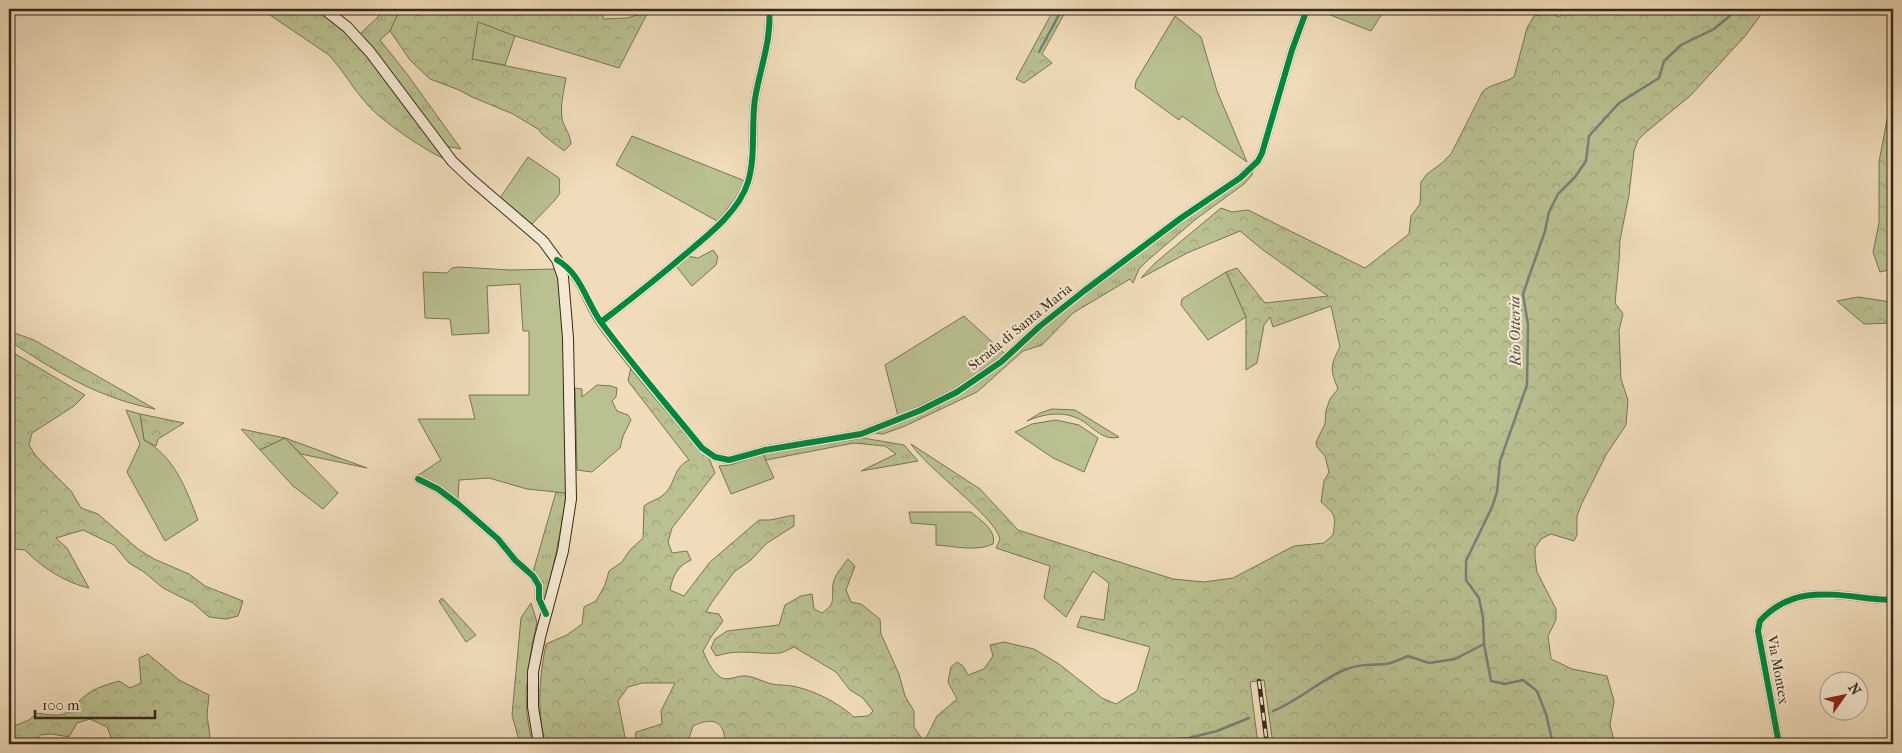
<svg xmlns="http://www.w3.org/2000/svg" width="1902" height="753" viewBox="0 0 1902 753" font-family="'IM FELL French Canon',serif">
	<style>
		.grass { fill: url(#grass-tufts); stroke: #787554 }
		.forest { fill: url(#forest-crowns); stroke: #787554 }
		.garden { fill: #bac090; stroke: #787554 }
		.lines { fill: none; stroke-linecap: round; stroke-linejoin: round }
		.stream { stroke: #777f7a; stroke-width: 2.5 }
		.street-casing { stroke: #655640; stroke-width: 9 }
		.secondary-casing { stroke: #372a18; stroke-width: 12 }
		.street { stroke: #f5e8d2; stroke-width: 7 }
		.secondary { stroke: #f5e8d2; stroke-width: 10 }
		.rail-casing { stroke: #372a18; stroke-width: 4.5 }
		.rail { stroke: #f5e8d2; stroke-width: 2.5; stroke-dasharray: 8; stroke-linecap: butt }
		.cycleway-casing { stroke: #f5e8d2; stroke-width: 9 }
		.cycleway { stroke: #00873e; stroke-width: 6 }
		.labels { text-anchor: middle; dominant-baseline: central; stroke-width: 4.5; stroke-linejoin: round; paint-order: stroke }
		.street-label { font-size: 14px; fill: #372a18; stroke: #f5e8d2 }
		.water-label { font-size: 15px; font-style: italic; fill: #524e41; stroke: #f5e8d2 }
	</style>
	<defs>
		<pattern id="grass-tufts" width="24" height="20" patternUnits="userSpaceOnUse" patternTransform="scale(1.25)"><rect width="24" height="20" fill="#bac090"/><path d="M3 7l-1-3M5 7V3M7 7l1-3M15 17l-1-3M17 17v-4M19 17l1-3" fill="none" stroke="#a0a57b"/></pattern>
		<pattern id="forest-crowns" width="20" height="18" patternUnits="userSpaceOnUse" patternTransform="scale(1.25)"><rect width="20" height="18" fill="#bac090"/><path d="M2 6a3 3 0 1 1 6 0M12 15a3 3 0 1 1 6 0" fill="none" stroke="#a0a57b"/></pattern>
	</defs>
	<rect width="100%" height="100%" fill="#f0dcba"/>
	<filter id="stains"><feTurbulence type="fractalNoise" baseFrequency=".004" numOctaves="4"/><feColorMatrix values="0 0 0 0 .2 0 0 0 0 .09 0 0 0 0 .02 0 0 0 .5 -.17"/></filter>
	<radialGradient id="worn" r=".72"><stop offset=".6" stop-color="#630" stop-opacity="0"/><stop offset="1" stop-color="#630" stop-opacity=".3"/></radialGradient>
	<g class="grass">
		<path d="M386,9H400L390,31L380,40L407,74L461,149L445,146L360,34Z"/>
		<path d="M478,21L515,36L505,65L472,59Z"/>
		<path d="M1253,169L1252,175L1244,184L1196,219L1147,261L1139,269L1133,283L1130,279L1073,313L1042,345L1023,351L977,392L905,426L883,434L875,433L935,407L982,380L1007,362L1056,317Z"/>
		<path d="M9,331L34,340L155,409C99,398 58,373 11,342L9,340Z"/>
		<path d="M1052,409L1075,410L1119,437C1102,442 1091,424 1077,418C1061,411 1043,414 1027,421L1040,413Z"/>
		<path d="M285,438L367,468L301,454Z"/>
		<path d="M863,438L904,445L918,461L861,471L896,454L885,446L854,443L766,460L763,454Z"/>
		<path d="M556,492L566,493C562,531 553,567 544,604L542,586L533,572Z"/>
		<path d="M531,603L537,622L531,651L526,693L527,714L532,744H520L512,715L521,618Z"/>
	</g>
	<g class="forest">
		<path d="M261,9H319L330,18L361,48L408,112L447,160C427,152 380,120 367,104C353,89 343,70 329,55Z"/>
		<path d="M400,9H603V19L627,18L648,12L619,68L515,36L478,22L472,59L566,78C564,91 560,105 562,118C563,127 570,132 571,144L564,151L542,134L538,129L513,114L472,97L459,90L430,79L410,60L390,31Z"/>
		<path d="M1054,9H1067L1042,54L1052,63L1024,83L1016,79Z"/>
		<path d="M1571,9H1765L1746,35L1690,96L1645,133L1638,140L1634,151L1629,195L1620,240L1619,261L1615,303L1623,314L1619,330L1621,379L1628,400L1626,425L1606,455L1582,503L1577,516V535L1574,541L1551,534L1541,539L1535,548V558L1537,572L1556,609V620L1548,636L1551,659L1572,669L1607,676L1614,701L1610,725L1615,744H1483L1480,741L1476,744H1273L1264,680L1250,682L1258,744H765L756,740L744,739L741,744H726C724,740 725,733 722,728C715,717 702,722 693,726L687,744H649L635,741L636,732L662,724L661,711L675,683H642L628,687L618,701L625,737L629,744H545C537,708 539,680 546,644L567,635L582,624L584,607L596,601L605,585L609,571L622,562L630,550L643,538L644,506C650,501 657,500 662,496C676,486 672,468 689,460L628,381L631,367L701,451L709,458L715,473L672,528L668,542L672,553L687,551L691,560C677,566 673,576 670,590L684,596L710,562L759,520H770L794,515V526L767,543L751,560L734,572L712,602L706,612L719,614L723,621L711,637L703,651C707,660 711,670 720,677C727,682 738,675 746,676C756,677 763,682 772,684C778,685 785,685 792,686C814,690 837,702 854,717L868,716L873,711L863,698L850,690L836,672L794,647C790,649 784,652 780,653C757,655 741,648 716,656L711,648L715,639L727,631L779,625L785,605L801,596L812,594L814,609L822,613C837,603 831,599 833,584C835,574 842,567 848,559L855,566L846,590L851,602L861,604L880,619L881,634L899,674L905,696L914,711V727L924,742L937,716L957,699L948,682L951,667L957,662L963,666L968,675L984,669L993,656L990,645L1004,642L1034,649L1059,664L1102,698L1116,704L1137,691L1150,647L1077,627L1081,616L1104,620L1109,583L1093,571L1066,617L1044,598L1050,566L996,548L1000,539C995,516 928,470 911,444L980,489L1018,530L1173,579L1204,582L1233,578L1294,546L1324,543L1333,535C1336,516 1336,515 1321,502L1324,481L1329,472L1325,456L1317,447L1316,442L1325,424L1326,410L1330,399L1338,389C1330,369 1330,366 1340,347L1331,306L1273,327L1270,317L1264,325L1257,363L1246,370V317L1226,272L1237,268L1265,303L1328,296L1263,250L1240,231L1187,253L1141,278L1155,263L1221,208L1232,212L1248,210L1365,268L1409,234L1411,216L1420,204L1421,182L1427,174L1442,163L1451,154L1483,91C1491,84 1504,83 1514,77L1527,28L1534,16L1550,13L1559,17Z"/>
		<path d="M1893,88V269L1880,272L1873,252L1879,223V162Z"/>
		<path d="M1858,297L1885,301L1893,304V323L1864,324L1837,301Z"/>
		<path d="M12,352L85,395L74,406L32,433L29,445L36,456L71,491L81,508L98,514L138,549L154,559L189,574L205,586L243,601L238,616L226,619L209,617L193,603L163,588L144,572L129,563L114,545L83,530L56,538L67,548L89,588C66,583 41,567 25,550L15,549L10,565H9V355Z"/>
		<path d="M140,414L184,423L158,439L156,446L144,440Z"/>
		<path d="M241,429L285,438L260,450Z"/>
		<path d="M442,598L476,635L466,642L439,601Z"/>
		<path d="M148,654L179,680L209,695L207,715L211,744H114L107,727L90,719L77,723L69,737L52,734L40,735L35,744H9V728L29,720L37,713C77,720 65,708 92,691C100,686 110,684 119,681L130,688L141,683L139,658Z"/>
	</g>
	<g class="garden">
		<path d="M1315,9H1385L1371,31Z"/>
		<path d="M1175,16L1201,37L1217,91L1247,162L1182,116L1179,120L1135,88L1136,81Z"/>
		<path d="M632,136L745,181C738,197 728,208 717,221L616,165Z"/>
		<path d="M528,157L559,178C561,184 558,187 560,193L555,200L532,224L500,198Z"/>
		<path d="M713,250L718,257L716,265L692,286L676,266L687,256L698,258Z"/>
		<path d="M458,267L510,270L556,269L559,280L564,338L566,493L527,489L489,478L459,480L458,499L439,486L417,476L441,460L418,419H475L469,395H529V331H523L520,284L487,286L489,333L452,335L450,319L425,318L423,272L447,273L452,268Z"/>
		<path d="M1226,272L1246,317L1208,340L1181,305L1182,299Z"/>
		<path d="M964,316L1005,354L952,390L898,416L885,365Z"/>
		<path d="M597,385L611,386L617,388L616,397L612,401L617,411L628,415L631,420L623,436L620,448L592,472L577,470L575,388L582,389V397Z"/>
		<path d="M126,410L140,414L144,440C175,457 186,489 198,520L165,541L127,472L140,444Z"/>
		<path d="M1056,420L1079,425L1098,438L1084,472L1053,458L1015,432L1032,424Z"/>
		<path d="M285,438L338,493L323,509L293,486L260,450Z"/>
		<path d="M763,454L774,478L731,494L719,466L730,465Z"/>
		<path d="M909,512H971C980,520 997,530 993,544C977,552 953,546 936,545V525L911,523Z"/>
	</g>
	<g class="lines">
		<g class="stream">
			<path d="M1039,52L1062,9"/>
			<path d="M1273,711C1298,701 1319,681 1344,670C1358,664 1371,665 1386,664C1393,663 1401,659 1408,656L1429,663L1455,659L1484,644"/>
			<path d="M1119,744L1189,738L1217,731L1249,718"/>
			<path d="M1553,744L1546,714L1537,691L1523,680L1505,684L1491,681L1484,644L1483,618L1479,598L1466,580V561L1492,507L1497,492L1500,461L1527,385L1528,325L1523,294L1545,231L1549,212L1558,194L1575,177L1586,161L1589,136L1619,103L1659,78L1664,61L1681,45L1714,29L1738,9"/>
		</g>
		<defs>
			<g id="street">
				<path d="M557,260C581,274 585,300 600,322C631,366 668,406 702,448L715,457L729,460L765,450L861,434L919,411L957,392L1001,362L1040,326L1084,291L1181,218L1240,178L1258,161L1262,153L1292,50L1307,9"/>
				<path d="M601,322C626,303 651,283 675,263C700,241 738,215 748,182C756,155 751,126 755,99C760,68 772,39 769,9"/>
				<path d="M418,479L438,489L458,504L498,539L515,560L533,576L539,586V599L546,614"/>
				<path d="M1779,744L1758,631L1760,621C1798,579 1846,599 1893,600"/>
			</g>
			<path id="secondary" d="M324,9L347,27L370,52L452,161L472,180L543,241L557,260L563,277L568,338L571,499L563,551L540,637L533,672V707L539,744"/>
		</defs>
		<use href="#street" class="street-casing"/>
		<use href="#secondary" class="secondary-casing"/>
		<use href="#street" class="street"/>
		<use href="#secondary" class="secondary"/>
		<defs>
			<path id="rail" d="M1259,681L1267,744"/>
		</defs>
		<use href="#rail" class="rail-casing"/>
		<use href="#rail" class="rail"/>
		<defs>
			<g id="cycleway">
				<path d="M557,260C582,274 586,303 603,325C634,367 669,407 702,448L715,457L729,460L765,450L861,434L919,411L957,392L1001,362L1040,326L1084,291L1181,218L1240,178L1258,161L1262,153L1292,50L1307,9"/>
				<path d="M601,322C626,303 651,283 675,263C700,241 738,215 748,182C756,155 751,126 755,99C760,68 772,39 769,9"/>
				<path d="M418,479L438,489L458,504L498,539L515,560L533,576L539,586V599L546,614"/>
				<path d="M1779,744L1758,631L1760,621C1798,579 1846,599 1893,600"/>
			</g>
		</defs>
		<use href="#cycleway" class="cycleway-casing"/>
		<use href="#cycleway" class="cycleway"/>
	</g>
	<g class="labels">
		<g class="street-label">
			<text transform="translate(1020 327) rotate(-39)">Strada di Santa Maria</text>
			<text transform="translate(1778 670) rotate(80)">Via Montex</text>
		</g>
		<g class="water-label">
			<text transform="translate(1515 331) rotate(-91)">Rio Otteria</text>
		</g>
	</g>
	<rect width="1902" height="753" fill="none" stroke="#f0dcba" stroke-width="30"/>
	<rect x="10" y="10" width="1882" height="733" fill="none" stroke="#372a18" stroke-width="2.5"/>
	<rect x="15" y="15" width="1872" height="723" fill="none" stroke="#372a18"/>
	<g transform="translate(1844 696) rotate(57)"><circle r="24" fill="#f5e8d2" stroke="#a99c88"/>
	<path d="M0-4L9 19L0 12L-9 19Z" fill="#8f2418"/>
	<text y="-8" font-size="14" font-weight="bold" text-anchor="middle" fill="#372a18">N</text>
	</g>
	<path d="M35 710v8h120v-8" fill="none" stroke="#372a18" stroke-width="2.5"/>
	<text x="42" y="710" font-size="15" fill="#372a18" stroke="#f5e8d2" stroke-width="4" paint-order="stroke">100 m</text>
	<rect width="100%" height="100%" filter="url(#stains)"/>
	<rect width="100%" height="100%" fill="url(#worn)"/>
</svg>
